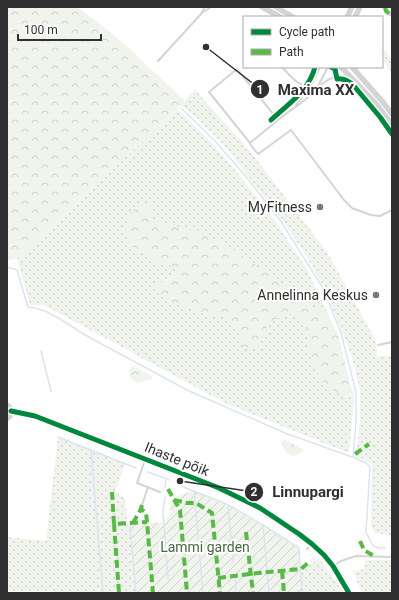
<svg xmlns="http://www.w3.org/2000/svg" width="399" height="600" viewBox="0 0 399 600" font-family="Roboto,sans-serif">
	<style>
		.grass { fill: url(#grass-dots) }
		.forest { fill: url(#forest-crowns) }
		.garden { fill: url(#garden-furrows) }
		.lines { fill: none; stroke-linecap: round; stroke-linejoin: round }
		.stream { stroke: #dde4ef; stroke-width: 1.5 }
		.service { stroke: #d4d4d4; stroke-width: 2 }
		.minor { stroke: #d4d4d4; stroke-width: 4.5 }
		.tertiary { stroke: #d4d4d4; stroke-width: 5.5 }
		.quiet { stroke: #58b947; stroke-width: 4; stroke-dasharray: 8 4; stroke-linecap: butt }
		.cycleway-casing { stroke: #fff; stroke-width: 8 }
		.cycleway { stroke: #00873e; stroke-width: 5 }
		.poi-dot { fill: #787878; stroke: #fff; stroke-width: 1.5 }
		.labels { text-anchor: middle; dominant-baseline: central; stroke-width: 4; stroke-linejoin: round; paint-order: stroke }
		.poi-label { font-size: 14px; fill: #303030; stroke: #fff; text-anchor: end }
		.street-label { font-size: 14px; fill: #303030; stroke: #fff }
		.park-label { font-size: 14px; fill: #4b6642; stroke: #fff }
		.leader { fill: none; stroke: #303030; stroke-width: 1.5 }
		.callout-dot { fill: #303030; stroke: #fff; stroke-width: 1.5 }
		.mark-label { font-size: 12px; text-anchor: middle; font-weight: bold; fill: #fff }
		.callout-label { font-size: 15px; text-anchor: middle; font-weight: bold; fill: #303030; stroke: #fff; stroke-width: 4; stroke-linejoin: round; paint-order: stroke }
	</style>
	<defs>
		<pattern id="grass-dots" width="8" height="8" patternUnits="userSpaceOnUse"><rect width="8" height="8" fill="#f0f4ed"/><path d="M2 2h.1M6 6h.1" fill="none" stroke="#ced2cc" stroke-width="1.8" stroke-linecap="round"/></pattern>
		<pattern id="forest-crowns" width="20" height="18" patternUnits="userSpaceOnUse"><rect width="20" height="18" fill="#f0f4ed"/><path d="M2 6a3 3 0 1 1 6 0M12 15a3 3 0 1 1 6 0" fill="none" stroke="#ced2cc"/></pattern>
		<pattern id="garden-furrows" width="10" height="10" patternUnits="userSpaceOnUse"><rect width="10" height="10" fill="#f0f4ed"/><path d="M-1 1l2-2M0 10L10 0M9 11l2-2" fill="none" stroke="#ced2cc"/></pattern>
	</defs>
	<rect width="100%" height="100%" fill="#fff"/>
	<g class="grass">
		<path d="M382,47L392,59V73L382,59Z"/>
		<path d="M195,90L250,151L327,252L376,341L377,357L392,356V536L375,533L371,527L372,464L356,456L360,421V391L352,357L325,289L305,254L281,218L258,189L229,151L200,121L181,105Z"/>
		<path d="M177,109L211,142L236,171L276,222L308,271L328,314L308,305L294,291L275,279L175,226L164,225L152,219L133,248L150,257L156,262L168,264L177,269L179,271L176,276L164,280L161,296C169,300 176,303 184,305C189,307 194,311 199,312C210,316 225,314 234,323C239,328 241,339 243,346L250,349L264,332L268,325L277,318L292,313L300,317L306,326L308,350L318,375L323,383L343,396L354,398L349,453L227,404L44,305H30L17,258L20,257Z"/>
		<path d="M58,437L125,464L115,492L125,498L127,521L129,524H131L137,593H54V591H7V537L46,541Z"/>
		<path d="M319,558L344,593H302L301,573L307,567Z"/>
		<path d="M365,560H392V593H362L353,571L364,569Z"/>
	</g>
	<g class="forest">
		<path d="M7,7H78L120,40L185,101L20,257L7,261Z"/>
		<path d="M150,204L152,219L164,225L175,226L198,232L221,242L248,259L275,279L294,291L308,305L328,314L338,335L354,398L343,396L323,383L318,375L308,350L306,326L300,317L292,313L277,318L268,325L262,341L256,349H250L243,346C241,339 239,329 234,323C226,315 210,315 199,312C194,311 190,308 185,306C175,302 159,300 155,288C160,280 169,280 176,276L179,271L177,269L168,264L156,262L150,257L133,248L125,233L129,217L136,207Z"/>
		<path d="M133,366L152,376V378L147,380L137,383L130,377L129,370Z"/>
		<path d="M284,439L304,450L299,454L293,456L286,452L281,444L283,440Z"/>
	</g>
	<path class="garden" d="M194,491C205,496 217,500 228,506C253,518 276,533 299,548L302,593H137L131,524L165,522L170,512L172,499L189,492Z"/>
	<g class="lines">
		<g class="stream">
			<path d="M181,108L216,142L248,179L280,220L323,288L341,333L356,392V422L353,457L366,463L370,467L366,532L373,546L379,548H385"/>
			<path d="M7,267L17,270L28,307L35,308L45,311L60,319L85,335L187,390L285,433L352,457"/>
			<path d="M41,351L51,391"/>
			<path d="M58,437L136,468"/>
			<path d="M91,450L103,593"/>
			<path d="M148,472L169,480"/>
			<path d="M181,486C197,493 214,498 230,506C254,519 276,533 299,548L302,593"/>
			<path d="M165,488L166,480"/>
			<path d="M194,491L203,593"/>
			<path d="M165,497L163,511L168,579"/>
			<path d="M228,506L233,561"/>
			<path d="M130,524L136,593"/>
			<path d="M263,525L269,593"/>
			<path d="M235,575L236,593"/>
		</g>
		<g class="service">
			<path d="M202,13L211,7"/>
			<path d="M158,61L201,14L205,7"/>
			<path d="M282,67C294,80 298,87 317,87"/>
			<path d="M318,86L328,67"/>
			<path d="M296,105C307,93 314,83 320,67"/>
			<path d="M278,120L250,143L209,92L237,69L278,120C285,114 293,109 301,103C315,92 328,71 348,77"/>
			<path d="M250,144L258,154L291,130L344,200L352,208L371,215L380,216L392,210"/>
			<path d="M378,345L392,342"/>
			<path d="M145,460L137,483L160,492"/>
			<path d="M142,505L148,487"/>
			<path d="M307,549L311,545"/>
			<path d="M333,566L341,561L356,556L392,557"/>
		</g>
		<g class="minor">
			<path d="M385,7L386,11L390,14H392"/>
			<path d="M11,411L35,416L219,488L260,508L299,534L312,544L324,555L333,566L349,593"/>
		</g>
		<g class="tertiary">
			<path d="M262,7L280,17"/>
			<path d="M276,7L293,17"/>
			<path d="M347,17L352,7"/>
			<path d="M355,17L360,7"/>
			<path d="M341,67L376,104L392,125"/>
			<path d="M352,67L382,101L392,114"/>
			<path d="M7,405C12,409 13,415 7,419"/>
		</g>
		<g class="quiet">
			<path d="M385,7L386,11L390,14H392"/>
			<path d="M355,454L369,444"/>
			<path d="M168,489L180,510L187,593"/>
			<path d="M112,492L114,524L147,522"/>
			<path d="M174,500L187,503H196L212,513L220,593"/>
			<path d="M142,505L141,509L146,513L147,522L153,593"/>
			<path d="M133,523L141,509"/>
			<path d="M114,524L119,593"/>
			<path d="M246,532L253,593"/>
			<path d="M360,541L364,550L374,556"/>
			<path d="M282,571L284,593"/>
			<path d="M218,578L258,573L301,569L309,562"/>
		</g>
		<defs>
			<g id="cycleway">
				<path d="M331,67L335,69L337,79C344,78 349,81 354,86L380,117L392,134"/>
				<path d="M271,120C288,104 309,91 315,67"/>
				<path d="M11,411L35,416L219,488L260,508L299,534L312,544L324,555L333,566L349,593"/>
			</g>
		</defs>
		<use href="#cycleway" class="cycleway-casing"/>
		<use href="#cycleway" class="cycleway"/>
	</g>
	<g class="poi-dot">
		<circle cx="320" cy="207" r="4"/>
		<circle cx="376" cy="295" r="4"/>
	</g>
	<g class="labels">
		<g class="poi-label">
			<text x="312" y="207">MyFitness</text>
			<text x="368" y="295">Annelinna Keskus</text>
		</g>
		<g class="street-label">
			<text transform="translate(177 459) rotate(22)">Ihaste põik</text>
		</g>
		<g class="park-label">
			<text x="205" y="547">Lammi garden</text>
		</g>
	</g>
	<path class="leader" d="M206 47L260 89M180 481L254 492"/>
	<g class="callout-dot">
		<circle cx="206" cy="47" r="4"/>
		<circle cx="180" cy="481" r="4"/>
		<circle cx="260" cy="89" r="10"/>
		<circle cx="254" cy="492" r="10"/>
	</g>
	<g class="mark-label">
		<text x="260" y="94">1</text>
		<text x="254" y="496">2</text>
	</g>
	<g class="callout-label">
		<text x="316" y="95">Maxima XX</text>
		<text x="308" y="497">Linnupargi</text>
	</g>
	<rect width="399" height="600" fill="none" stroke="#303030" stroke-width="16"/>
	<rect x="243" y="16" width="140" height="52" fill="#ffffff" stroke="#acacac"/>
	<rect x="251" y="29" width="20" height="6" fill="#00873e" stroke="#acacac"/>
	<text x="279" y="36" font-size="12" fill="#303030">Cycle path</text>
	<rect x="251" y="49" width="20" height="6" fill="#58b947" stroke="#acacac"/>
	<text x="279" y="56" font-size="12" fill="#303030">Path</text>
	<path d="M18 34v6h83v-6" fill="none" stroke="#303030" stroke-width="2"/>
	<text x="24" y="34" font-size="12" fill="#303030" stroke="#ffffff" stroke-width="3" paint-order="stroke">100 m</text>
</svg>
